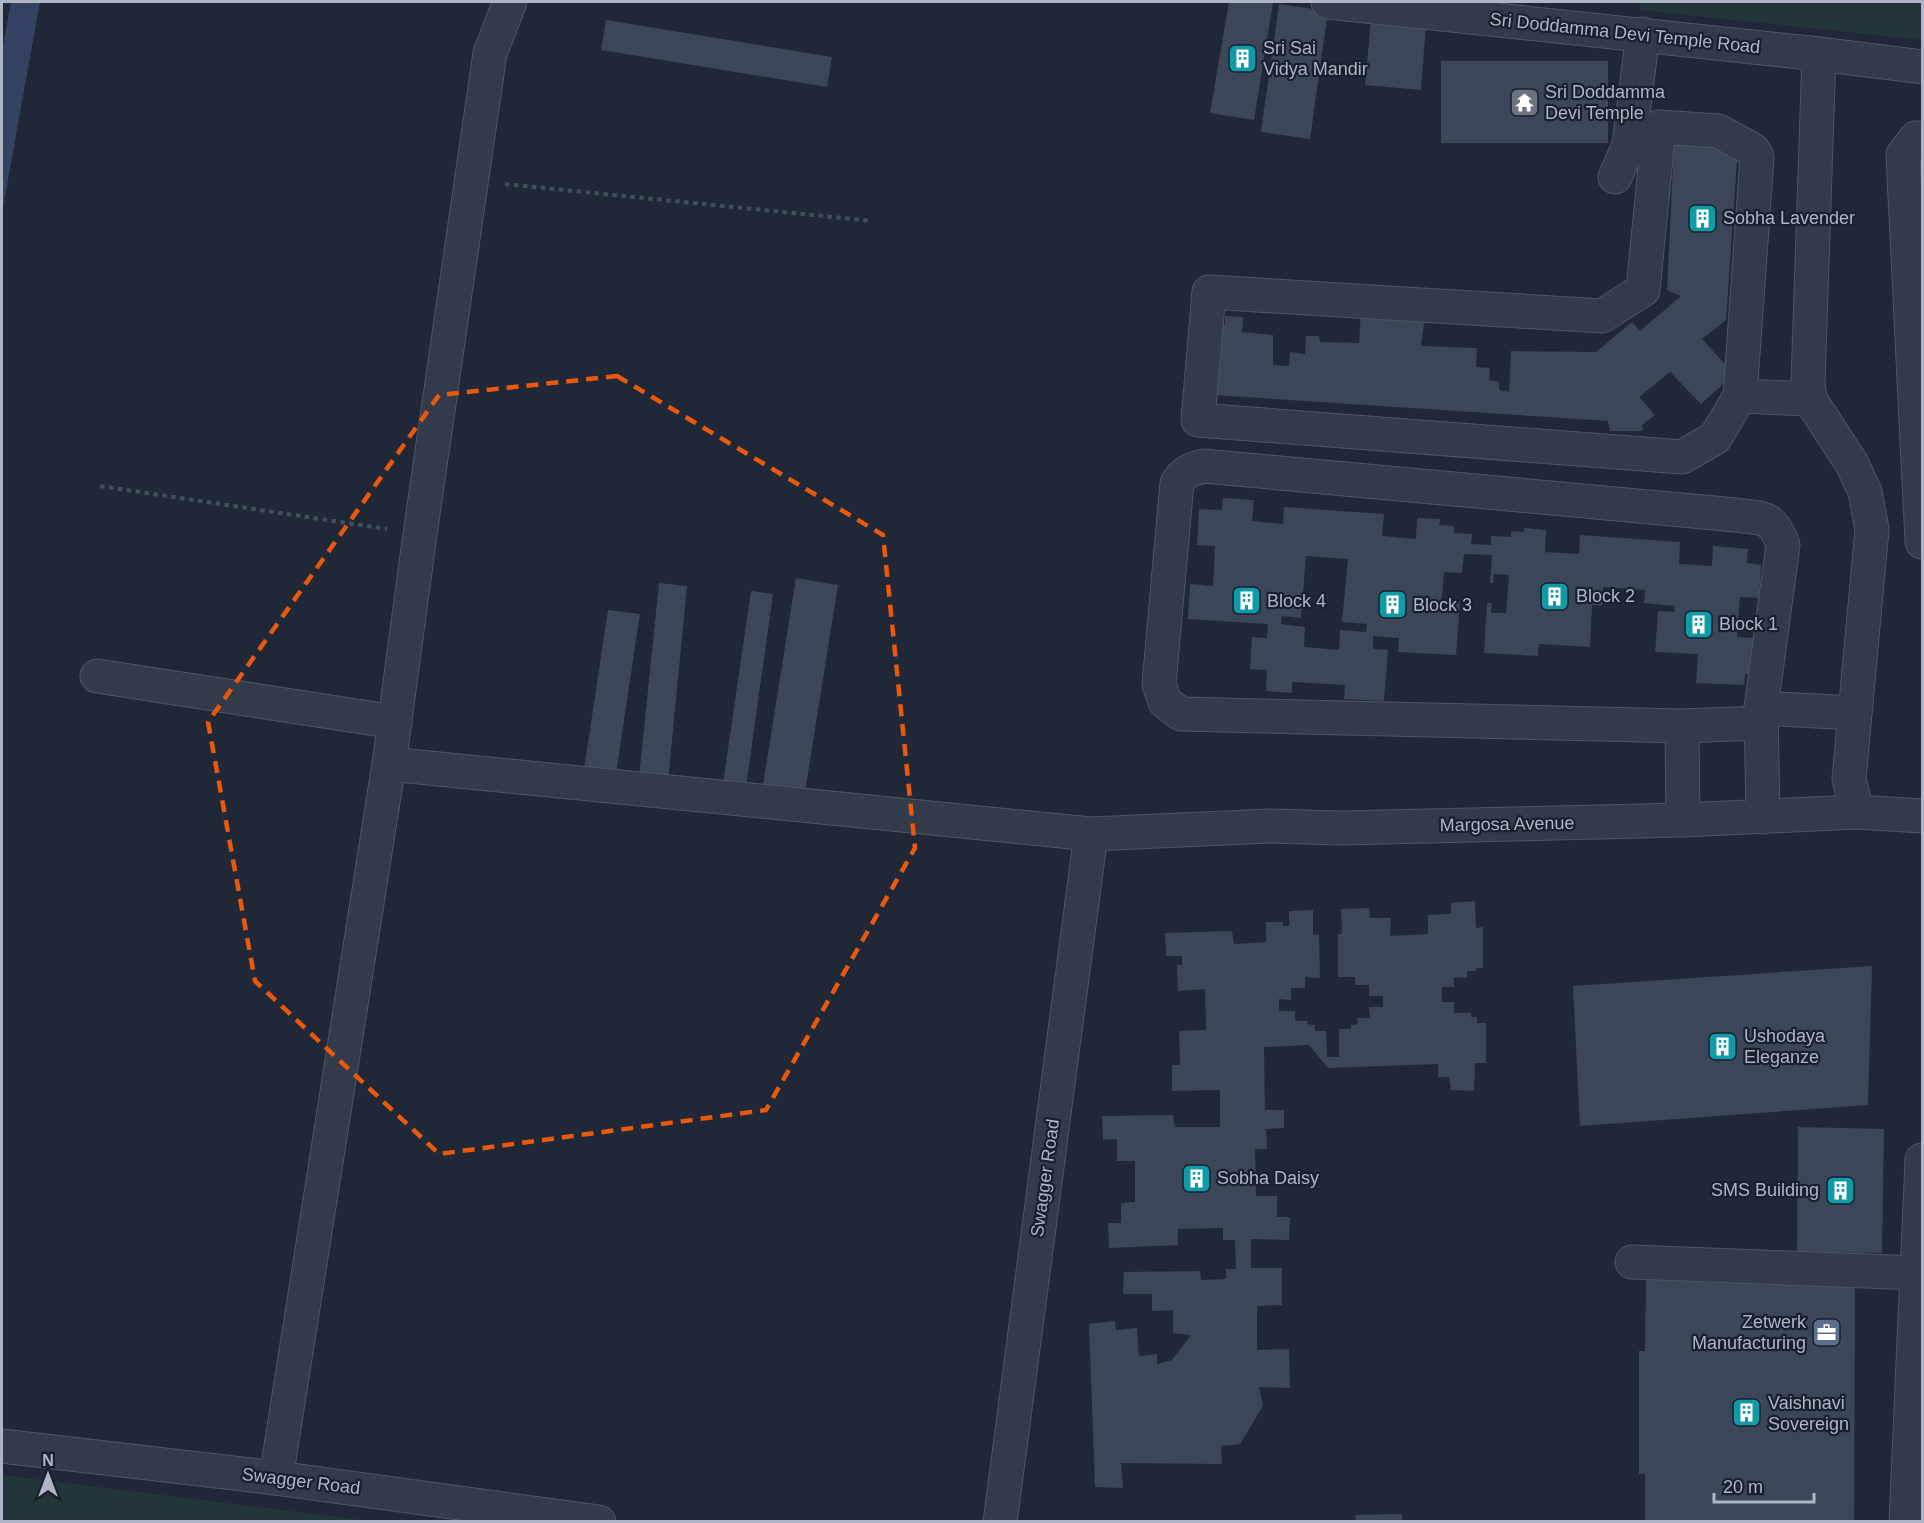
<svg xmlns="http://www.w3.org/2000/svg" width="1924" height="1523" viewBox="0 0 1924 1523" font-family="Helvetica,sans-serif">
	<style>
		.green { fill: #223539 }
		.water { fill: #324260 }
		.building { fill: #3b4658; fill-rule: evenodd }
		.lines { fill: none; stroke-linecap: round; stroke-linejoin: round }
		.minor-casing { stroke: #4e5563; stroke-width: 35 }
		.path { stroke: #3f5257; stroke-width: 4; stroke-dasharray: 4.5 4.5; stroke-linecap: butt }
		.minor { stroke: #333a49; stroke-width: 33 }
		.marked { fill: none; stroke: #e8590c; stroke-width: 4.5; stroke-dasharray: 12 8; stroke-linejoin: round }
		.labels { text-anchor: middle; dominant-baseline: central; stroke-width: 4.5; stroke-linejoin: round; paint-order: stroke }
		.street-label { font-size: 18px; fill: #adb5c5; stroke: #19202d }
		.poi-label { font-size: 18px; fill: #adb5c5; stroke: #19202d; text-anchor: start }
	</style>
	<rect width="100%" height="100%" fill="#202838"/>
	<g class="green">
		<path d="M1640,2H1922V40L1640,10Z"/>
		<path d="M2,1475L370,1521H2Z"/>
	</g>
	<path class="water" d="M11,2H40L2,213V51Z"/>
	<g class="building">
		<path d="M1229,2H1273L1254,120L1210,113Z"/>
		<path d="M1279,4L1328,11L1310,139L1261,132Z"/>
		<path d="M606,20L832,57L827,87L601,50Z"/>
		<path d="M1371,20L1426,24L1421,90L1365,85Z"/>
		<rect x="1441" y="61" width="167" height="82"/>
		<path d="M1674,145L1738,146L1726,320L1702,339L1734,374L1701,404L1670,372L1639,397L1655,415L1642,425L1643,431H1610L1608,421L1215,395L1213,326L1225,325V316L1243,317L1242,332L1273,335V365L1289,366L1290,352L1305,354L1306,336H1319L1320,342L1359,343L1361,309L1425,315L1421,346L1477,348L1476,367L1490,368L1489,380L1499,382V390L1509,392L1511,351L1596,352L1632,322L1640,331L1681,296L1667,290Z"/>
		<path d="M1223,498L1254,500L1252,521L1283,524L1284,507L1384,514L1382,536L1416,539L1417,518L1440,519L1439,525L1454,526V533L1472,534L1471,544L1491,545V536L1511,537V531L1524,532V528L1546,530L1545,552L1579,554L1580,535L1680,542L1679,564L1712,566L1713,546L1748,549L1747,563L1761,565L1759,598L1740,597L1737,637L1755,638L1753,674H1745L1744,685L1696,683L1698,654L1655,652L1658,611L1674,612L1675,606L1644,603L1645,590L1603,587L1602,606L1592,605L1590,647L1539,644L1538,656L1484,653L1487,603H1492L1491,613H1506L1509,575L1494,574L1493,583H1490L1492,555L1464,554L1462,573L1444,572L1441,608L1454,609L1455,601L1460,602L1456,655L1398,652L1399,638L1373,636V649L1388,650L1384,701L1344,699L1345,685L1292,682V693L1266,691L1267,670L1250,669L1252,637L1267,638L1268,624L1188,619L1190,584L1213,586L1215,546L1197,545L1199,509L1222,510ZM1306,556L1348,559L1342,622L1367,624L1366,632L1340,630L1339,650L1304,647L1305,627L1281,624L1282,616L1301,618Z"/>
		<path d="M796,578L838,585L804,798L762,791Z"/>
		<path d="M659,583L687,586L668,781L639,778Z"/>
		<path d="M751,591L773,594L746,787L723,783Z"/>
		<path d="M608,610L640,614L615,780L583,776Z"/>
		<path d="M1475,901L1476,928L1483,927V968H1476V971H1467V978L1454,977V987H1442V1002H1454V1013H1471V1017H1477V1023H1486V1063H1475L1474,1091L1451,1090L1449,1077H1438V1064L1328,1068L1309,1045L1264,1047L1265,1110H1284V1128L1266,1129L1267,1149H1255L1256,1196H1277V1217H1290L1289,1240L1251,1239V1268H1282V1305L1257,1306V1350L1289,1349L1290,1388L1259,1387L1263,1406L1240,1444L1221,1446L1222,1464L1121,1463L1123,1488L1095,1487L1089,1324L1115,1321L1116,1330L1137,1328L1139,1356L1157,1354V1364L1172,1360L1191,1335L1173,1333V1310L1152,1311V1294H1123L1124,1272L1200,1271L1201,1280L1226,1279V1269H1236L1235,1240H1223V1228L1178,1229V1245L1109,1248L1108,1223H1121V1203L1135,1202V1161H1117V1139L1103,1140L1102,1116L1173,1115L1175,1127H1220V1090L1172,1091V1065H1180L1179,1031L1206,1030L1205,989L1178,991L1177,965H1182V956H1166L1165,933L1232,931L1234,944L1266,942V922H1283V926H1289V911L1313,910V935L1319,934L1320,978L1305,977V988H1291V1000L1279,999V1011H1295V1021H1308L1307,1024L1315,1025V1031H1326L1327,1057H1339V1029H1351V1025L1358,1024L1357,1018H1370L1369,1007H1383V996H1369V985H1355V977H1338V934H1342L1341,909L1369,908L1370,918H1391L1390,936L1428,934V915L1451,914V903Z"/>
		<path d="M1872,966L1868,1105L1580,1126L1573,986Z"/>
		<path d="M1798,1127L1884,1129L1882,1253L1797,1252Z"/>
		<path d="M1646,1275L1855,1276L1854,1522H1645V1474H1639V1351H1645Z"/>
		<path d="M1402,1514V1522H1356L1355,1515Z"/>
	</g>
	<g class="lines">
		<defs>
			<g id="minor">
				<path d="M1328,2L1819,54L1922,67"/>
				<path d="M1819,54L1808,382L1810,399L1852,464L1865,492L1872,529L1849,779L1857,812"/>
				<path d="M1659,127L1718,131L1753,150L1757,157L1740,396L1715,438L1682,457L1198,420L1209,292L1602,316L1643,290Z"/>
				<path d="M1922,138H1916L1903,155L1922,542"/>
				<path d="M1615,177L1629,145L1643,34"/>
				<path d="M1740,396L1810,399"/>
				<path d="M97,676L395,722"/>
				<path d="M1761,708L1855,713"/>
				<path d="M1760,723L1682,726L1181,714L1165,702L1159,684L1177,483C1184,472 1191,469 1204,466L1736,515C1764,519 1772,515 1783,545L1761,708L1763,817"/>
				<path d="M1682,726L1683,820"/>
				<path d="M389,764L1091,834L1270,826L1340,828L1683,820L1857,812L1922,816"/>
				<path d="M1632,1262L1917,1273"/>
				<path d="M2,1446L276,1478L599,1522"/>
				<path d="M276,1478L389,764L420,534L490,53L510,2"/>
				<path d="M1000,1522L1091,834"/>
				<path d="M1906,1522L1922,1160"/>
			</g>
		</defs>
		<use href="#minor" class="minor-casing"/>
		<g class="path">
			<path d="M505,184L872,221"/>
			<path d="M100,486L387,529"/>
		</g>
		<use href="#minor" class="minor"/>
	</g>
	<path class="marked" d="M617,376L883,535L915,848L766,1110L439,1154L255,981L208,722L439,395Z"/>
	<defs>
		<symbol id="building-square" viewBox="-11 -11 22 22"><rect x="-9" y="-9" width="18" height="18" rx="4" fill="#0f9aa8" stroke="#19202d"/><path d="M-4-6H4V6H1V3H-1V6H-4ZM-2.5-4.3h1.7v1.8h-1.7ZM.8-4.3h1.7v1.8H.8ZM-2.5-1h1.7V.8h-1.7ZM.8-1h1.7V.8H.8Z" fill="#fff"/></symbol>
		<symbol id="temple-square" viewBox="-11 -11 22 22"><rect x="-9" y="-9" width="18" height="18" rx="4" fill="#6b7280" stroke="#19202d"/><path d="M0-6L5-2H3V0L6.5 2.5H4V6H1.5V3h-3V6H-4V2.5H-6.5L-3 0V-2H-5Z" fill="#fff"/></symbol>
		<symbol id="office-square" viewBox="-11 -11 22 22"><rect x="-9" y="-9" width="18" height="18" rx="4" fill="#5c6f8a" stroke="#19202d"/><path d="M-6-3h4V-5.5h4V-3h4V5H-6ZM-1-4.5V-3h2v-1.5ZM-6 0V1H6V0Z" fill="#fff"/></symbol>
	</defs>
	<g fill-rule="evenodd">
		<use href="#building-square" x="1226" y="42" width="33" height="33"/>
		<use href="#temple-square" x="1508" y="86" width="33" height="33"/>
		<use href="#building-square" x="1686" y="202" width="33" height="33"/>
		<use href="#building-square" x="1538" y="580" width="33" height="33"/>
		<use href="#building-square" x="1230" y="584" width="33" height="33"/>
		<use href="#building-square" x="1376" y="588" width="33" height="33"/>
		<use href="#building-square" x="1682" y="608" width="33" height="33"/>
		<use href="#building-square" x="1706" y="1030" width="33" height="33"/>
		<use href="#building-square" x="1180" y="1162" width="33" height="33"/>
		<use href="#building-square" x="1824" y="1174" width="33" height="33"/>
		<use href="#office-square" x="1810" y="1316" width="33" height="33"/>
		<use href="#building-square" x="1730" y="1396" width="33" height="33"/>
	</g>
	<g class="labels">
		<g class="street-label">
			<text transform="translate(1625 33) rotate(6)">Sri Doddamma Devi Temple Road</text>
			<text transform="translate(1507 824) rotate(-1)">Margosa Avenue</text>
			<text transform="translate(1045 1178) rotate(-82)">Swagger Road</text>
			<text transform="translate(301 1481) rotate(7)">Swagger Road</text>
		</g>
		<g class="poi-label">
			<text x="1263" y="48">Sri Sai<tspan x="1263" dy="21">Vidya Mandir</tspan></text>
			<text x="1545" y="92">Sri Doddamma<tspan x="1545" dy="21">Devi Temple</tspan></text>
			<text x="1723" y="218">Sobha Lavender</text>
			<text x="1576" y="596">Block 2</text>
			<text x="1267" y="601">Block 4</text>
			<text x="1413" y="605">Block 3</text>
			<text x="1719" y="624">Block 1</text>
			<text x="1744" y="1036">Ushodaya<tspan x="1744" dy="21">Eleganze</tspan></text>
			<text x="1217" y="1178">Sobha Daisy</text>
			<text x="1819" y="1190" text-anchor="end">SMS Building</text>
			<text x="1806" y="1322" text-anchor="end">Zetwerk<tspan x="1806" dy="21">Manufacturing</tspan></text>
			<text x="1768" y="1403">Vaishnavi<tspan x="1768" dy="21">Sovereign</tspan></text>
		</g>
	</g>
	<rect width="1924" height="1523" fill="none" stroke="#adb5c5" stroke-width="6"/>
	<g transform="translate(48 1475)" stroke="#19202d" stroke-width="4.5" paint-order="stroke">
	<path d="M0-4.5L10 22L0 15L-10 22Z" fill="#adb5c5"/>
	<text y="-9" font-size="16" font-weight="bold" text-anchor="middle" fill="#adb5c5">N</text>
	</g>
	<path d="M1714 1493v9h100v-9" fill="none" stroke="#adb5c5" stroke-width="3"/>
	<text x="1723" y="1493" font-size="18" fill="#adb5c5" stroke="#19202d" stroke-width="4.5" paint-order="stroke">20 m</text>
</svg>
